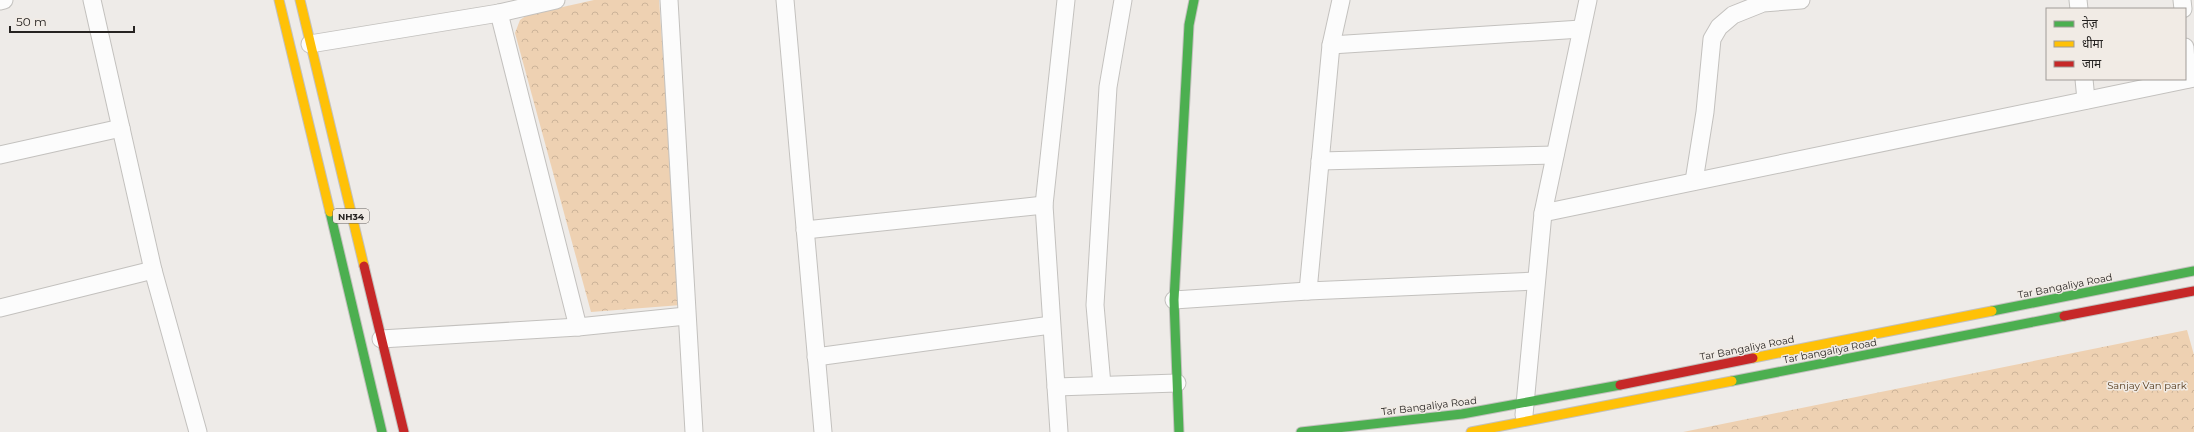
<svg xmlns="http://www.w3.org/2000/svg" width="2194" height="432" viewBox="0 0 2194 432" font-family="Montserrat,'Noto Sans Devanagari',sans-serif">
	<style>
		.park { fill: url(#park-crowns) }
		.lines { fill: none; stroke-linecap: round; stroke-linejoin: round }
		.street-casing { stroke: #c3c1be; stroke-width: 19 }
		.fast-casing { stroke: #c3c1be; stroke-width: 11 }
		.slow-casing { stroke: #c3c1be; stroke-width: 11 }
		.jam-casing { stroke: #c3c1be; stroke-width: 11 }
		.street { stroke: #fcfcfc; stroke-width: 17 }
		.fast { stroke: #4caf50; stroke-width: 9 }
		.slow { stroke: #ffc107; stroke-width: 9 }
		.jam { stroke: #c62828; stroke-width: 9 }
		.labels { text-anchor: middle; dominant-baseline: central; stroke-width: 3; stroke-linejoin: round; paint-order: stroke }
		.shield { fill: #f1ebe5; stroke: #635f5c; stroke-width: 1 }
		.shield-label { font-size: 9px; font-weight: bold; fill: #262321 }
		.street-label { font-size: 10px; fill: #262321; stroke: #f1ebe5 }
		.park-label { font-size: 10px; fill: #553a1b; stroke: #f1ebe5 }
	</style>
	<defs>
		<pattern id="park-crowns" width="20" height="18" patternUnits="userSpaceOnUse"><rect width="20" height="18" fill="#eed1b2"/><path d="M2 6a3 3 0 1 1 6 0M12 15a3 3 0 1 1 6 0" fill="none" stroke="#ccb399"/></pattern>
	</defs>
	<rect width="100%" height="100%" fill="#eeebe8"/>
	<g class="park">
		<path d="M594,0H659L681,305L591,312L515,33L520,20L527,15Z"/>
		<path d="M2187,330L2194,355V432H1683Z"/>
	</g>
	<g class="lines">
		<defs>
			<g id="street">
				<path d="M92,0L153,270"/>
				<path d="M669,0L694,432"/>
				<path d="M785,0L823,432"/>
				<path d="M2078,0L2079,9"/>
				<path d="M2182,0L2183,9"/>
				<path d="M0,1L4,0"/>
				<path d="M499,13L578,327"/>
				<path d="M310,44L499,13L556,0"/>
				<path d="M1331,45L1581,29"/>
				<path d="M2185,47L2187,79"/>
				<path d="M2084,79L2086,100"/>
				<path d="M0,155L121,128"/>
				<path d="M1320,161L1555,155"/>
				<path d="M1694,181L1705,112L1712,39L1719,27L1733,15L1763,3L1801,0"/>
				<path d="M1543,213L2194,78"/>
				<path d="M805,230L1044,205"/>
				<path d="M1308,291L1331,45L1341,0"/>
				<path d="M1174,300L1308,291L1536,281"/>
				<path d="M0,308L153,270L198,432"/>
				<path d="M381,339L578,327L686,316"/>
				<path d="M816,357L1051,325"/>
				<path d="M1102,385L1095,305L1108,87L1123,0"/>
				<path d="M1056,387L1177,383"/>
				<path d="M1524,415L1543,213L1588,0"/>
				<path d="M1059,432L1044,205L1066,0"/>
			</g>
			<g id="fast">
				<path d="M330,212L382,432"/>
				<path d="M1992,311L2194,271"/>
				<path d="M1732,381L2064,316"/>
				<path d="M1179,432L1174,300L1189,25L1194,0"/>
				<path d="M1301,432L1462,414L1620,385"/>
			</g>
			<g id="slow">
				<path d="M279,0L330,212"/>
				<path d="M300,0L364,266"/>
				<path d="M1753,358L1992,311"/>
				<path d="M1471,432L1732,381"/>
			</g>
			<g id="jam">
				<path d="M364,266L404,432"/>
				<path d="M2064,316L2194,291"/>
				<path d="M1620,385L1753,358"/>
			</g>
		</defs>
		<use href="#street" class="street-casing"/>
		<use href="#fast" class="fast-casing"/>
		<use href="#slow" class="slow-casing"/>
		<use href="#jam" class="jam-casing"/>
		<use href="#street" class="street"/>
		<use href="#fast" class="fast"/>
		<use href="#slow" class="slow"/>
		<use href="#jam" class="jam"/>
	</g>
	<g class="labels">
		<rect class="shield" x="333" y="209" width="36" height="14" rx="3"/>
		<g class="shield-label">
			<text x="351" y="216">NH34</text>
		</g>
		<g class="street-label">
			<text transform="translate(2065 286) rotate(-11)">Tar Bangaliya Road</text>
			<text transform="translate(1747 348) rotate(-11)">Tar Bangaliya Road</text>
			<text transform="translate(1830 351) rotate(-11)">Tar bangaliya Road</text>
			<text transform="translate(1429 406) rotate(-7)">Tar Bangaliya Road</text>
		</g>
		<g class="park-label">
			<text x="2147" y="385">Sanjay Van park</text>
		</g>
	</g>
	<rect x="2046" y="8" width="140" height="72" fill="#f1ebe5" stroke="#a09b97"/>
	<rect x="2054" y="21" width="20" height="6" fill="#4caf50" stroke="#a09b97"/>
	<text x="2082" y="28" font-size="12" fill="#262321">तेज़</text>
	<rect x="2054" y="41" width="20" height="6" fill="#ffc107" stroke="#a09b97"/>
	<text x="2082" y="48" font-size="12" fill="#262321">धीमा</text>
	<rect x="2054" y="61" width="20" height="6" fill="#c62828" stroke="#a09b97"/>
	<text x="2082" y="68" font-size="12" fill="#262321">जाम</text>
	<path d="M10 26v6h124v-6" fill="none" stroke="#262321" stroke-width="2"/>
	<text x="16" y="26" font-size="12" fill="#262321" stroke="#f1ebe5" stroke-width="3" paint-order="stroke">50 m</text>
</svg>
